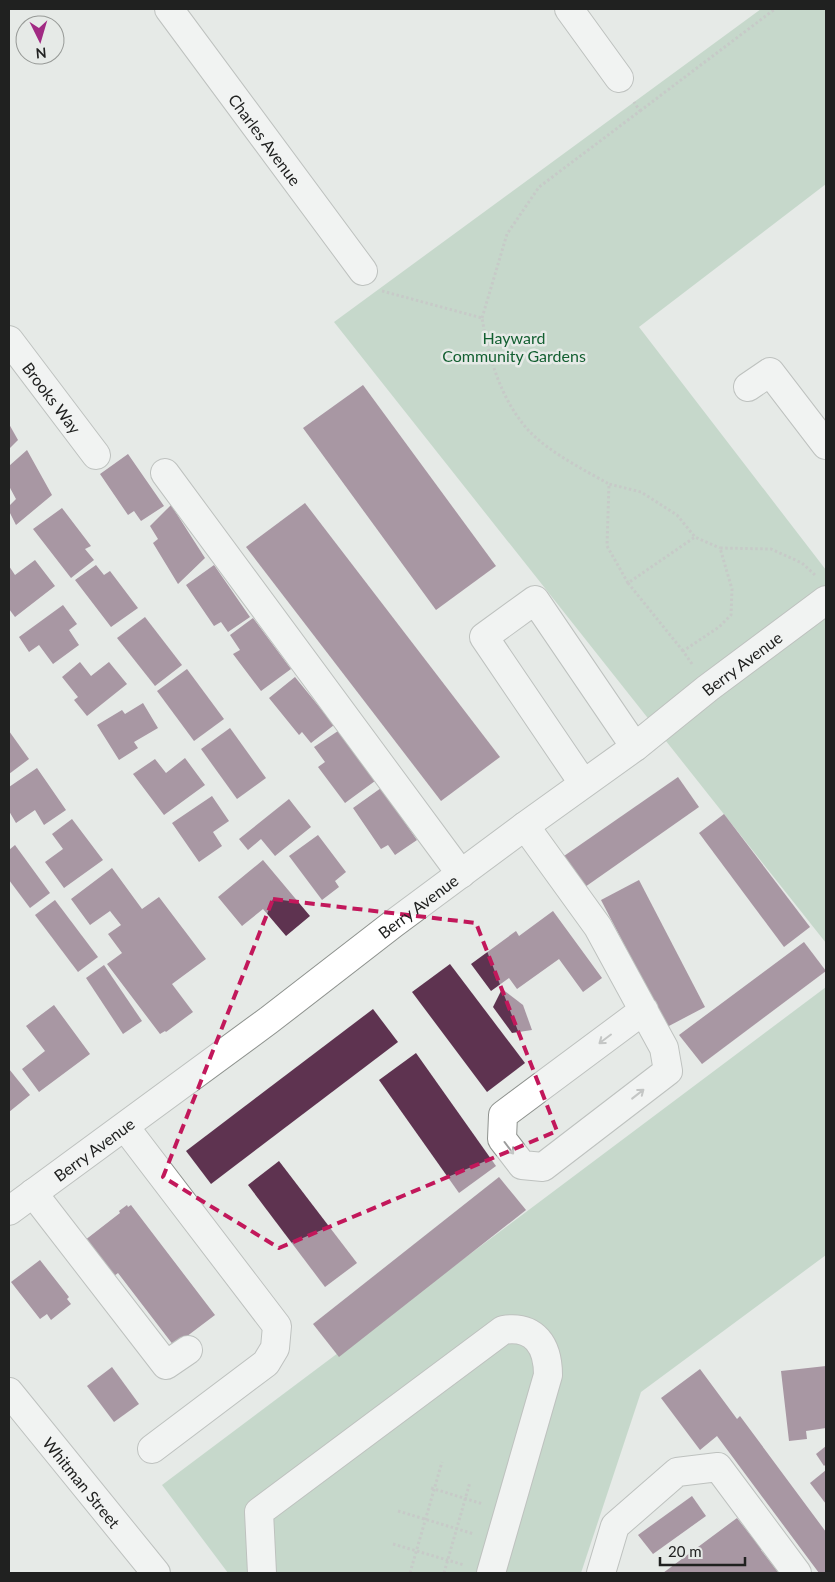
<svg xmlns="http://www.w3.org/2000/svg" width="835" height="1582" viewBox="0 0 835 1582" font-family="Lato,sans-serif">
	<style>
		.green { fill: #a1c4a9 }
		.building { fill: #5e3350 }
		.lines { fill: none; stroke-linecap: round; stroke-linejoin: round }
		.minor-casing { stroke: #8e928e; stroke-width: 30 }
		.path { stroke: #a2a5a2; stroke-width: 3; stroke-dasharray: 2.5 2.5; stroke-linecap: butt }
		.minor { stroke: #fff; stroke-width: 28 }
		.oneway { stroke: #9b9b9b }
		.marked { fill: none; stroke: #c2185b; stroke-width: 4; stroke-dasharray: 10 6; stroke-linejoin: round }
		.labels { text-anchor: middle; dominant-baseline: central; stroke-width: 5; stroke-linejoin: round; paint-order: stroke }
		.street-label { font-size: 16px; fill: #202120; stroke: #e6eae7 }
		.park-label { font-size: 16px; fill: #135f31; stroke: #e6eae7 }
	</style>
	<rect width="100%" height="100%" fill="#e6eae7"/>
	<g class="green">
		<path d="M761,9H826V184L639,327L826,570V943L334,322Z"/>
		<path d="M826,987V1255L641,1392L581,1573H228L162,1485Z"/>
	</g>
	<g class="building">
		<path d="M363,385L496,566L436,610L303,428Z"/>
		<path d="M9,424L18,440L9,449Z"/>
		<path d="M27,450L52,495L16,525L9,511V506L16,499L9,486V466Z"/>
		<path d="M128,454L164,506L141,521L134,511L128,515L100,474Z"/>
		<path d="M305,503L500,757L441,801L246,547Z"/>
		<path d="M171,505L205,558L178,584L153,543L158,539L150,526Z"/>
		<path d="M62,508L91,546L85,549L94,560L71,578L33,529Z"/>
		<path d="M35,560L55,586L15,617L9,609V566L15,575Z"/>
		<path d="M96,565L104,575L110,571L138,608L111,627L75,580Z"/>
		<path d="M214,565L250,617L228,632L221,622L214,626L186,585Z"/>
		<path d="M63,605L77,624L69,630L79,645L53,664L39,645L29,652L19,637Z"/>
		<path d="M145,617L182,665L155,686L117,638Z"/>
		<path d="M253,618L291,669L261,691L233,654L240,650L230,635Z"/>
		<path d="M80,662L91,676L109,662L127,684L87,716L74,700L78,697L62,677Z"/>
		<path d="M187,669L224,719L194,741L157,691Z"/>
		<path d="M295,677L334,725L311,743L302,732L299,735L269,698Z"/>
		<path d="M143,703L158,728L134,742L138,748L119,760L97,725L122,710L125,714Z"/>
		<path d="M230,728L266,778L237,799L201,749Z"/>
		<path d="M9,731L29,759L9,774Z"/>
		<path d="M338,731L375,781L345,803L318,767L325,762L314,747Z"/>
		<path d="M185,758L205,785L164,815L133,774L155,759L166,773Z"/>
		<path d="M37,768L66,810L44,825L35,810L16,823L9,811V787Z"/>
		<path d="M678,777L699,807L585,887L564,856Z"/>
		<path d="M381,788L417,840L395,855L388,845L381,849L353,808Z"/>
		<path d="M212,796L229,821L213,832L222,846L199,862L172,823Z"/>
		<path d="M289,799L311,827L275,856L261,839L248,850L239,839Z"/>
		<path d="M724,814L810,927L784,947L699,833Z"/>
		<path d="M72,819L103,860L64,888L45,862L63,849L52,834Z"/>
		<path d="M318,835L346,872L335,881L339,887L322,900L289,856Z"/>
		<path d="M15,845L50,893L30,908L9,880V850Z"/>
		<path d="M263,860L310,916L286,936L263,909L242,926L218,897Z"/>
		<path d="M112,868L142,909L159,897L206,959L172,984L193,1012L166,1032L165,1031L160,1034L107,964L122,953L108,934L121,925L110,911L90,925L71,899Z"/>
		<path d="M639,880L705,1007L667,1027L601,900Z"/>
		<path d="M55,900L98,957L78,972L35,915Z"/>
		<path d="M553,911L602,978L583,992L559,959L517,989L509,978L491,991L471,964L516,931L519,936Z"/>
		<path d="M804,942L826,971L702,1064L679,1035Z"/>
		<path d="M450,964L525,1063L487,1092L412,992Z"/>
		<path d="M104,965L142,1021L123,1034L86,978Z"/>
		<path d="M502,989L523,1005L532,1030L512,1033L493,1007Z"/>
		<path d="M54,1005L90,1054L39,1092L22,1069L45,1051L26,1026Z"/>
		<path d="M373,1009L398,1042L211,1184L186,1151Z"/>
		<path d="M416,1053L496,1166L459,1193L379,1080Z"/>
		<path d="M9,1069L30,1095L9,1112Z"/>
		<path d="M279,1161L357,1263L325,1287L248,1185Z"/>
		<path d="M499,1177L526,1210L339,1357L313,1324Z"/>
		<path d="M127,1205L128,1207L131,1205L215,1315L174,1346L118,1273L110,1279L80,1244L120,1213L119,1211Z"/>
		<path d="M40,1260L69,1297L67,1299L71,1304L51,1320L47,1314L40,1319L11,1282Z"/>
		<path d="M826,1366V1428L806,1431L807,1439L789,1441L781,1371Z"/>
		<path d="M112,1367L139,1404L114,1422L87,1386Z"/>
		<path d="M700,1369L737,1419L740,1416L826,1532V1573H819L717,1436L700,1450L661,1398Z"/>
		<path d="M826,1446V1464L824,1466L816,1454Z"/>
		<path d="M826,1470V1504L810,1483Z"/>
		<path d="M692,1496L706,1516L653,1554L638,1535Z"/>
		<path d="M737,1518L752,1537L754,1535L763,1547L761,1550L778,1572L776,1573H663Z"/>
	</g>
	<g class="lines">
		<defs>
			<g id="minor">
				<path id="s1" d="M169,9L363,271"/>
				<path d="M569,9L619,78"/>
				<path id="s2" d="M9,340L96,455"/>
				<path d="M748,387L770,372L826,445"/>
				<path d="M165,473L461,874"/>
				<path d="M583,783L484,637L535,600L635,747"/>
				<path d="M525,826L598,927L664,1048L668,1071L543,1167L522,1165L502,1139L503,1115L644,1010"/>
				<path d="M125,1127L277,1326L275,1348L266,1363L152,1449"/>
				<path d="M33,1193L166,1365L188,1350"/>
				<path id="s3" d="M9,1211L269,1020L393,924L525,826L635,747L708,688L826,600"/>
				<path id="s4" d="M9,1392L156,1573"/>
				<path d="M262,1573L259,1512L503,1330C535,1325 548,1346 548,1375L491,1573"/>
				<path d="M601,1573L615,1526L677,1472L718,1467L797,1573"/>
			</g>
		</defs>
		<use href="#minor" class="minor-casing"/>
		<g class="path">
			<path d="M640,111L775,9"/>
			<path d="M382,291L482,318C489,359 501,400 529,431C549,452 584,470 609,484"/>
			<path d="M482,318L507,234L539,187L640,111L634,102"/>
			<path d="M628,583L607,546L609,484L641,492L677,515L695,537"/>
			<path d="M683,651L628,583L695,537L720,548"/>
			<path d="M692,664L683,651L719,627L731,615L732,589L720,548L771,549L802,563L815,575"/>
			<path d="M431,1488L483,1504"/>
			<path d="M398,1511L474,1534"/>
			<path d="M393,1544L464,1565"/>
			<path d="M410,1573L442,1462"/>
			<path d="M444,1573L470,1482"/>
		</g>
		<use href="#minor" class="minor"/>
	</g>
	<defs><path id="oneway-shaft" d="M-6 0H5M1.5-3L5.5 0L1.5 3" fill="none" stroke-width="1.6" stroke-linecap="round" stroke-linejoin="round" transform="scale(1.25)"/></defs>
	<g class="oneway">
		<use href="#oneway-shaft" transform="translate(605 1039) rotate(143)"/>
		<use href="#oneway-shaft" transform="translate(638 1094) rotate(-38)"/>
		<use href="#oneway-shaft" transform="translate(509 1148) rotate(53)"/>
	</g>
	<path d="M0 0H835V1582H0ZM273,899L476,923L557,1131L279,1248L163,1177Z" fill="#e6eae7" fill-opacity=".55" fill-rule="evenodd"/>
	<path class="marked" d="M273,899L476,923L557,1131L279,1248L163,1177Z"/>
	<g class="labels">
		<g class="street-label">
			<text stroke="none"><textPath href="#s1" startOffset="162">Charles Avenue</textPath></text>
			<text stroke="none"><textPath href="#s2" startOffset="72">Brooks Way</textPath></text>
			<text stroke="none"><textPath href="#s3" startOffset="915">Berry Avenue</textPath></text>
			<text stroke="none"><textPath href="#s3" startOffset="510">Berry Avenue</textPath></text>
			<text stroke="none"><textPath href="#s3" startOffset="105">Berry Avenue</textPath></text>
			<text stroke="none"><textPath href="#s4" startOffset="116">Whitman Street</textPath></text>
		</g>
		<g class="park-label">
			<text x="514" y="337">Hayward<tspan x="514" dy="18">Community Gardens</tspan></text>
		</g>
	</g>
	<rect width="835" height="1582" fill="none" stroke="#202120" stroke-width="20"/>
	<g transform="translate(40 40) rotate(175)"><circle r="24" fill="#e6eae7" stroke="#979a97"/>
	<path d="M0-4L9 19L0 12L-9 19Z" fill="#a12a83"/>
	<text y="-8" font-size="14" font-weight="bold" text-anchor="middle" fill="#202120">N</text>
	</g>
	<path d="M660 1557v8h85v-8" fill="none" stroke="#202120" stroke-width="2.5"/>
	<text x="668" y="1557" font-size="15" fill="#202120" stroke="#e6eae7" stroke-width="4" paint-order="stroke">20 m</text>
</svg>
